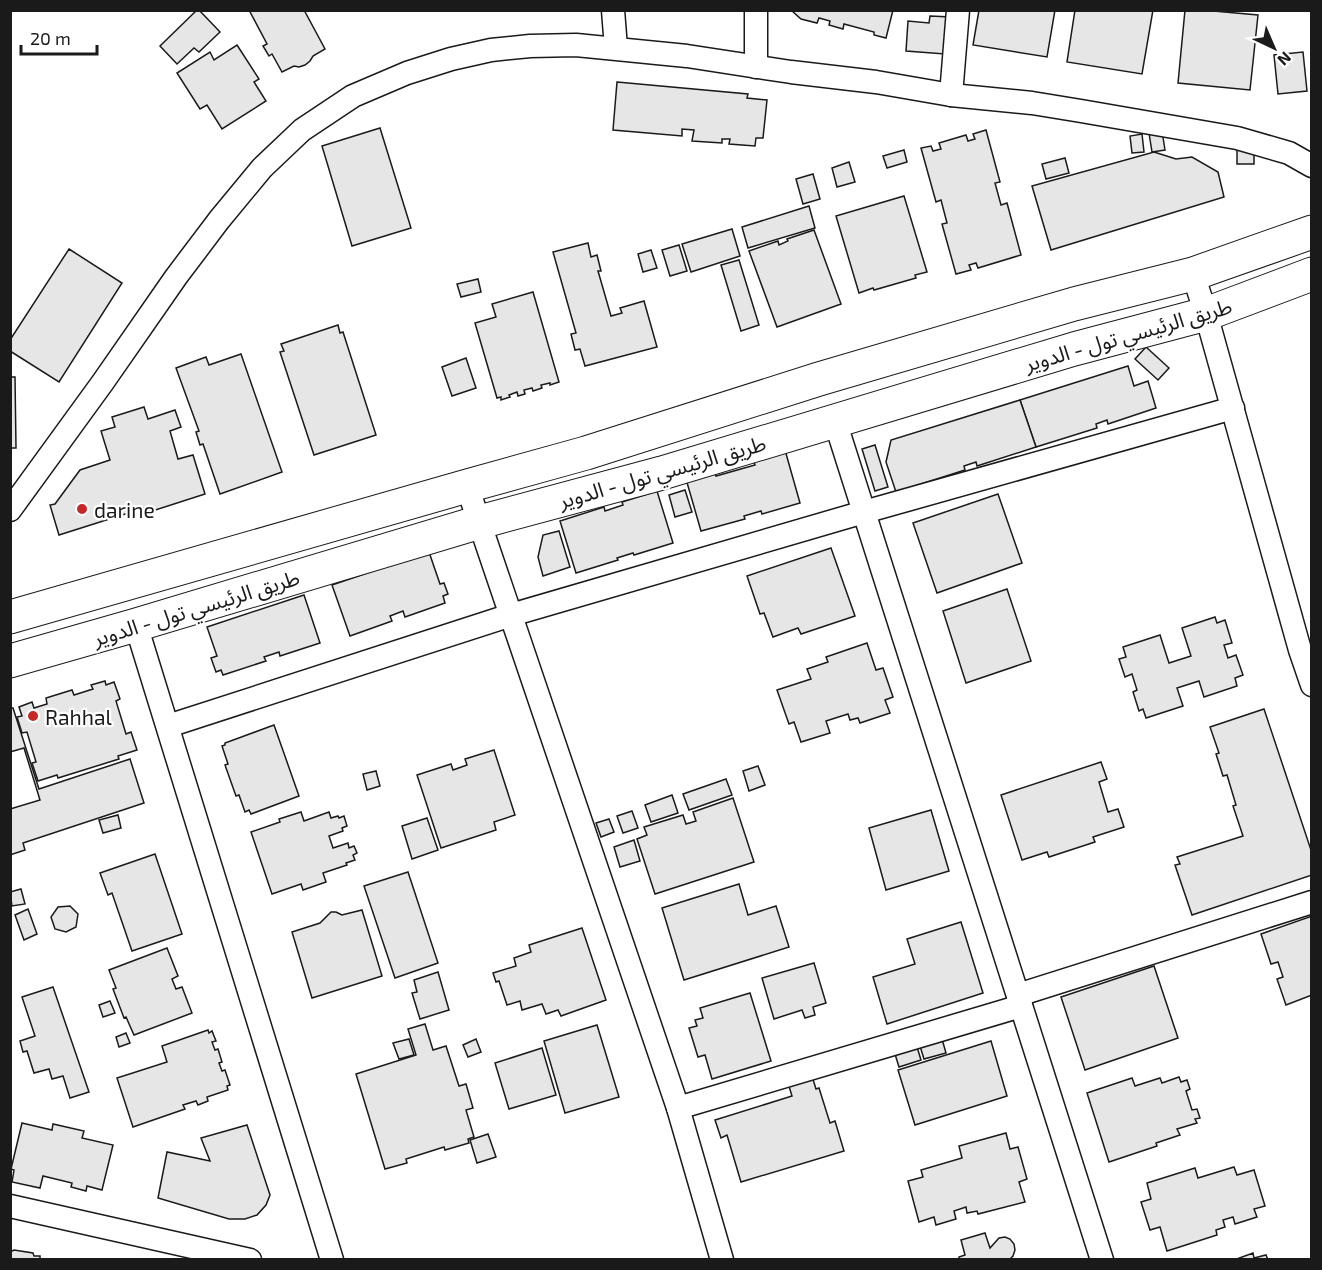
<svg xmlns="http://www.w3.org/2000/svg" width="1322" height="1270" viewBox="0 0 1322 1270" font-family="'Exo 2','Noto Sans Arabic',sans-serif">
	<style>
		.building { fill: #e6e6e6; stroke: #1a1a1a; stroke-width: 1.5 }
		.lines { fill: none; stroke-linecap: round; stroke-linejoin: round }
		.minor-casing { stroke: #1a1a1a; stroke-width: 25 }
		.primary-casing { stroke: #1a1a1a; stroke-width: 35 }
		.minor { stroke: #fff; stroke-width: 22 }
		.primary { stroke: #fff; stroke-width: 33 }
		.poi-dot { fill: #c62828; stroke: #fff; stroke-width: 2 }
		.labels { text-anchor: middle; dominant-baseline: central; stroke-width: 4.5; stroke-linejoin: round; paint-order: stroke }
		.street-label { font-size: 21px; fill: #1a1a1a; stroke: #fff }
		.poi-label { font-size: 21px; fill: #1a1a1a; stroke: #fff; text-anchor: start }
	</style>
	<rect width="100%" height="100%" fill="#fff"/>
	<g class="building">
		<path d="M197,10H199L220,32L199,52L194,48L177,64L160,46Z"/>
		<path d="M249,10H304L325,49L313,56L310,61L305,65L299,67L294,66L282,72L272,54L269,56L263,46L267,44Z"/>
		<path d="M791,10H893L886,38L874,35V32L844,24L843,29L829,25L830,21L819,18L817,23L801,19Z"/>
		<path d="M979,10H1055L1047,57L973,45Z"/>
		<path d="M1075,10H1153L1142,74L1067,62Z"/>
		<path d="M1185,10H1202L1258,15L1250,90L1178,83Z"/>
		<path d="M930,16L951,17L945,54L906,51L908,21L929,23Z"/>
		<path d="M237,45L259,79L254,82L266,101L222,129L207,105L200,109L177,73L210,52L214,60Z"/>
		<path d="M1303,52L1307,91L1278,94L1274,55Z"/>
		<path d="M617,82L748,94L747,98L767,100L763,138H756L755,146L729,144L730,139H722V143L692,141L694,130L682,129V136L613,130Z"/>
		<path d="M380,128L411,228L352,246L322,146Z"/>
		<path d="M986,130L1000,182L995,183L1001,205L1007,203L1021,255L978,268L976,263L969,265L971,270L956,274L942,224L947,223L941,200L936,202L921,148L931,146L933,151L941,149L939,143L966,135L968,141L975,139L973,134Z"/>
		<path d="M1162,131L1165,150L1152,152L1149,133Z"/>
		<path d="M1142,134L1144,152L1132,153L1130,136Z"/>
		<rect x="1237" y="149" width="17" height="15"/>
		<path d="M904,150L907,162L887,168L883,156Z"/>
		<path d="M1154,152L1176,159L1192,157L1218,172L1224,197L1051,250L1032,186Z"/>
		<path d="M1065,158L1069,173L1046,179L1042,164Z"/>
		<path d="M849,162L855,182L837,187L832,168Z"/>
		<path d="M813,174L820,199L803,204L796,179Z"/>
		<path d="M904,196L927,272L915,275L916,278L874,290L873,288L859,293L836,216Z"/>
		<path d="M809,206L815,228L748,248L742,227Z"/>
		<path d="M732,229L740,256L691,272L682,244Z"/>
		<path d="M814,230L841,304L777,327L749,251L778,241L779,245L788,241L787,239Z"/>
		<path d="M588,243L591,257L597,255L601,271H598L611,316L622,313L620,308L644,301L657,347L585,366L580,349L575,350L571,334L576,333L553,252Z"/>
		<path d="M679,245L687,271L670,276L662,250Z"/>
		<path d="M69,249L122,283L59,382L10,351V340Z"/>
		<path d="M651,250L657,268L643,272L638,254Z"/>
		<path d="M739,260L759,325L741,331L721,265Z"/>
		<path d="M478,279L481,292L461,297L457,284Z"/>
		<path d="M533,292L559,382L550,385V383L541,385L542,388L533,391L532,388L524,390L525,394L518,396L517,392L509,395L510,397L501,400V397L497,398L475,323L496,317L492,304Z"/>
		<path d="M338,325L340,333L343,332L376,435L314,455L280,352L284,351L281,344Z"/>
		<path d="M1146,347L1169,368L1158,380L1135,359Z"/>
		<path d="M241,354L282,472L220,494L203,444L200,445L196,432L199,431L176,368L206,357L209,365Z"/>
		<path d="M466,358L476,388L452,396L442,367Z"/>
		<path d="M1128,366L1134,386L1148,381L1156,408L1108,424L1107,420L1096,424L1097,428L1036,447L1020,400Z"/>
		<path d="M10,377H15L16,448H10Z"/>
		<path d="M1020,400L1036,447L977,466L976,462L964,466L965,470L896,492L886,462L891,440Z"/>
		<path d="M144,407L148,419L175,410L181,427L170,431L178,459L193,455L205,494L146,513L144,508L59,535L50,505L55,504L80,470L110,460L101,431L115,427L112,417Z"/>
		<path d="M875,445L888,487L875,491L862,449Z"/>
		<path d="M785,450L800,503L762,514L761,511L744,516L745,519L701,531L686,479L714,470L716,476L755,465L753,459Z"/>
		<path d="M685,490L692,512L675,517L669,495Z"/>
		<path d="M657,491L673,543L634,555L633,553L617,558L618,560L576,573L560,521L604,507L605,511L623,505L622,502Z"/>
		<path d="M998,494L1022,563L937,593L913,523Z"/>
		<path d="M559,531L570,567L543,576L538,557L543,535Z"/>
		<path d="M831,548L855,616L801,634L798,628L773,637L764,613L760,614L747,576Z"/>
		<path d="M429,552L440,584L444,583L448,594L443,596L445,603L405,617L403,611L390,616L392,621L350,636L332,585Z"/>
		<path d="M1007,589L1031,661L966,683L943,611Z"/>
		<path d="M304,595L320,643L280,656L279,652L264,657L266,661L223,675L221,670L216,672L211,658L217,656L207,627Z"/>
		<path d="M1215,617L1217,623L1225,620L1232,643L1224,645L1228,658L1236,655L1243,675L1235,678L1237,686L1204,697L1199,681L1177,688L1183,706L1146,718L1143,709L1139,711L1133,692L1137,690L1132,674L1125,677L1119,659L1126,657L1123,647L1160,635L1169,663L1191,656L1182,628Z"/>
		<path d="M867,643L876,670L883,668L893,697L885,700L890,713L860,723L858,718L850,720L848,714L826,721L830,733L801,742L794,722L789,724L777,690L811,679L807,669L828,662L826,657Z"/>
		<path d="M105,681L106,685L114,682L120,699L116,701L126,734L131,732L137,750L118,756L119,759L58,778L57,775L38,781L32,763L36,762L27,732L22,733L17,717L22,716L19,707L32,702L34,708L47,704L46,698L72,690L74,695L93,689L91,685Z"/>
		<path d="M10,708H13L39,789L130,759L144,803L23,843L25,850L10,855V809L40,800L24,748L10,752Z"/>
		<path d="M1264,709L1312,853V875L1192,915L1175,865L1180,864L1177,857L1243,836L1233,806L1236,805L1227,775L1223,776L1216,754L1219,753L1210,727Z"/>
		<path d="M274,725L299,796L251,814L249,810L245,812L239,795L236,796L225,765L228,764L222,746L225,745V743Z"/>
		<path d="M494,750L515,815L494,822L496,830L441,848L417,775L451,764L453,770L467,765L465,759Z"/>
		<path d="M1101,762L1107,779L1099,782L1108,812L1118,809L1124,827L1093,837L1095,842L1049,857L1047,852L1022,860L1001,795Z"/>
		<path d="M758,766L765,785L749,791L743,771Z"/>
		<path d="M376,771L380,786L367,790L363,774Z"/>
		<path d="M726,779L732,795L689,810L683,794Z"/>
		<path d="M672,795L678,813L651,822L645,805Z"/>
		<path d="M733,798L754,862L655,894L637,839L647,835L644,827L683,815L686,824L696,821L693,812Z"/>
		<path d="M931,810L949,871L886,890L869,828Z"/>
		<path d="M632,811L638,828L623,833L617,816Z"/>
		<path d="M301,812L304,821L329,812L331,818L338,816L339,818L344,816L347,826L342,828L343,831L329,836L333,848L348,843L349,848L354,846L357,853L353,855L355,860L346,863L347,865L323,873L326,882L303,890L301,884L272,894L251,832L280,822L279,819Z"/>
		<path d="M118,815L121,828L103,833L99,820Z"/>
		<path d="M427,818L438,850L412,859L402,826Z"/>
		<path d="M609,819L614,832L601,837L596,823Z"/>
		<path d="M634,840L640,861L620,867L614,847Z"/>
		<path d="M155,854L182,934L132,951L112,893L108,895L100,873Z"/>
		<path d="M408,872L438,963L395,978L364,886Z"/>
		<path d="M739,884L748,915L776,906L789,947L684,980L662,908Z"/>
		<path d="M21,889L25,904L12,906L10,892Z"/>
		<path d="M70,906L78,914L76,927L66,932L55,929L51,917L58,907Z"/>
		<path d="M28,909L37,934L24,940L15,915Z"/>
		<path d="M362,910L382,976L312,998L292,932L320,923L331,912H336L342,915Z"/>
		<path d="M1312,916V995L1286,1005L1277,979L1283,977L1278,962L1271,964L1261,934Z"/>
		<path d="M961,922L983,993L887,1024L873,977L915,964L907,939Z"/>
		<path d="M582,928L606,1000L561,1016L558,1010L546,1014L542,1004L522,1010L520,1001L507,1005L499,981L496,982L493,973L516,966L514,958L531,952L529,945Z"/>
		<path d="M167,948L178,976L172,979L176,989L182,987L192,1013L134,1035L126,1017L124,1018L113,989L116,988L109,970Z"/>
		<path d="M814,963L826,1003L813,1007L815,1015L805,1018L802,1010L774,1019L762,978Z"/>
		<path d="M1154,966L1178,1038L1085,1070L1061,997Z"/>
		<path d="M438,972L449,1010L420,1019L412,993L417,992L414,980Z"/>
		<path d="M53,987L89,1092L70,1098L63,1076L52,1079L49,1069L34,1073L27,1051L23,1052L20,1041L35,1036L22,997Z"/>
		<path d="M750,993L771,1061L712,1079L705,1055L698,1057L689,1028L697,1026L695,1020L703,1018L700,1008Z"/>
		<path d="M110,1001L115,1013L103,1017L99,1005Z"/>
		<path d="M425,1024L433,1050L446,1046L459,1086L466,1084L473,1108L466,1110L474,1137L468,1139L469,1143L445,1150L444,1147L406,1159L407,1163L385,1169L356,1074L416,1055L408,1029Z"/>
		<path d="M597,1025L619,1097L565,1113L544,1041Z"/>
		<path d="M208,1030L209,1033L212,1031L216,1041L212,1042L215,1050L218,1049L222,1062L219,1063L222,1071L225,1070L230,1085L227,1086L228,1090L207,1097L208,1101L198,1105L196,1101L183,1105L185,1109L133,1127L117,1078L167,1062L162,1046Z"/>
		<path d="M126,1033L130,1043L119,1047L116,1037Z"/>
		<path d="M409,1039L414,1055L399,1059L393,1043Z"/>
		<path d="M476,1039L481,1052L468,1057L463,1045Z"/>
		<path d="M942,1039L946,1053L924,1059L920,1046Z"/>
		<path d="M991,1041L1007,1096L915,1125L898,1070Z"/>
		<path d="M917,1047L921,1060L899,1067L895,1054Z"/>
		<path d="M542,1048L556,1095L509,1109L495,1063Z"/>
		<path d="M812,1076L816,1089L819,1088L830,1123L835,1121L844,1151L741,1182L727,1135L721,1138L715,1120L792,1096L788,1083Z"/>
		<path d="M1179,1077L1181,1082L1187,1080L1190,1089L1186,1091L1192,1110L1197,1109L1200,1118L1195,1119L1197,1123L1177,1129L1180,1135L1156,1143L1157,1146L1109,1162L1087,1093L1132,1078L1135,1086L1160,1078L1162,1083Z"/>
		<path d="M22,1123L52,1130L53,1124L84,1131L82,1138L113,1145L102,1190L87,1186L86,1191L71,1187L72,1183L43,1176L40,1188L12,1182L14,1170L11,1169Z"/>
		<path d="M247,1125L270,1195L266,1205L257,1215L245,1219H229L158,1198L167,1152L210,1161L201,1138Z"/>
		<path d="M1006,1133L1010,1149L1018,1147L1027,1179L1019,1182L1025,1202L978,1214L977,1211L967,1213L966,1207L954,1211L956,1219L936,1225L934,1217L919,1222L908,1181L923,1177L921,1170L962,1158L959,1146Z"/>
		<path d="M488,1134L496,1157L477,1163L470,1140Z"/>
		<path d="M1234,1167L1237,1175L1254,1170L1265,1206L1254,1209L1257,1217L1235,1224L1233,1217L1223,1220L1225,1227L1216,1230L1217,1235L1167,1251L1160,1227L1150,1230L1141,1202L1151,1199L1147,1183L1195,1168L1198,1178Z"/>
		<path d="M985,1233L990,1248L999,1238L1005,1237L1010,1239L1014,1244L1015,1250L1013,1256L1009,1260H959V1257L965,1255L961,1240Z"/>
		<path d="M14,1250L33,1253L34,1256H40V1259L42,1260H10V1252Z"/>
		<path d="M1253,1253L1254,1258L1266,1255L1268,1260H1234Z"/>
	</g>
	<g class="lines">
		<defs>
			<g id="minor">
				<path d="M613,10L616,48"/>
				<path d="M756,67V10"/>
				<path d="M951,95L958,10"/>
				<path d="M1193,274L1206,314L1300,650L1312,685"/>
				<path d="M835,421L1102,1260"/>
				<path d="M467,486L678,1108L722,1260"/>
				<path d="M10,510L103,382L176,277L219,220L262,168L302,130L353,96L407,73L451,59L491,50L530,46L576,45L687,56L791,72L876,82L951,95L1032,103L1081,111L1237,138L1289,153L1312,166"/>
				<path d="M136,625L332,1260"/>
				<path d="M168,726L511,615L864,512L1233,408"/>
				<path d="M1018,995L1312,902"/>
				<path d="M678,1108L1021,1006"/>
				<path d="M10,1206L250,1260"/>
			</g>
			<g id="primary">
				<path d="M10,617L467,486L586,453L819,379L1074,304L1193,274L1312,232"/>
				<path d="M10,661L136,625L480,522L662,473L1074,349L1206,314L1312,274"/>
			</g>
		</defs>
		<use href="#minor" class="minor-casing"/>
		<use href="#primary" class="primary-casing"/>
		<use href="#minor" class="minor"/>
		<use href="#primary" class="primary"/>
	</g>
	<g class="poi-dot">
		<circle cx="82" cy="509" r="6"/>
		<circle cx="33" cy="716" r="6"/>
	</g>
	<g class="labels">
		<g class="street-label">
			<text transform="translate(1128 334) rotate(-16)">طريق الرئيسي تول - الدوير</text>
			<text transform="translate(662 471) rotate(-16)">طريق الرئيسي تول - الدوير</text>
			<text transform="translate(196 607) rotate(-17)">طريق الرئيسي تول - الدوير</text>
		</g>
		<g class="poi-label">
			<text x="94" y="509">darine</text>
			<text x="45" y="716">Rahhal</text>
		</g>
	</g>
	<rect width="1322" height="1270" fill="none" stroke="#1a1a1a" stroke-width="24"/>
	<g transform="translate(1274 48) rotate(136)" stroke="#ffffff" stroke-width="4.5" paint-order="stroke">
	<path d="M0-4.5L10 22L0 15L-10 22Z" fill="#1a1a1a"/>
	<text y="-9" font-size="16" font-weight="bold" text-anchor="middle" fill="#1a1a1a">N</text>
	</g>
	<path d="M21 45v9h76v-9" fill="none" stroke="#1a1a1a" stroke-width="3"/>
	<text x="30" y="45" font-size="18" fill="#1a1a1a" stroke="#ffffff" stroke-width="4.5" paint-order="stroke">20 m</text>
</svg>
